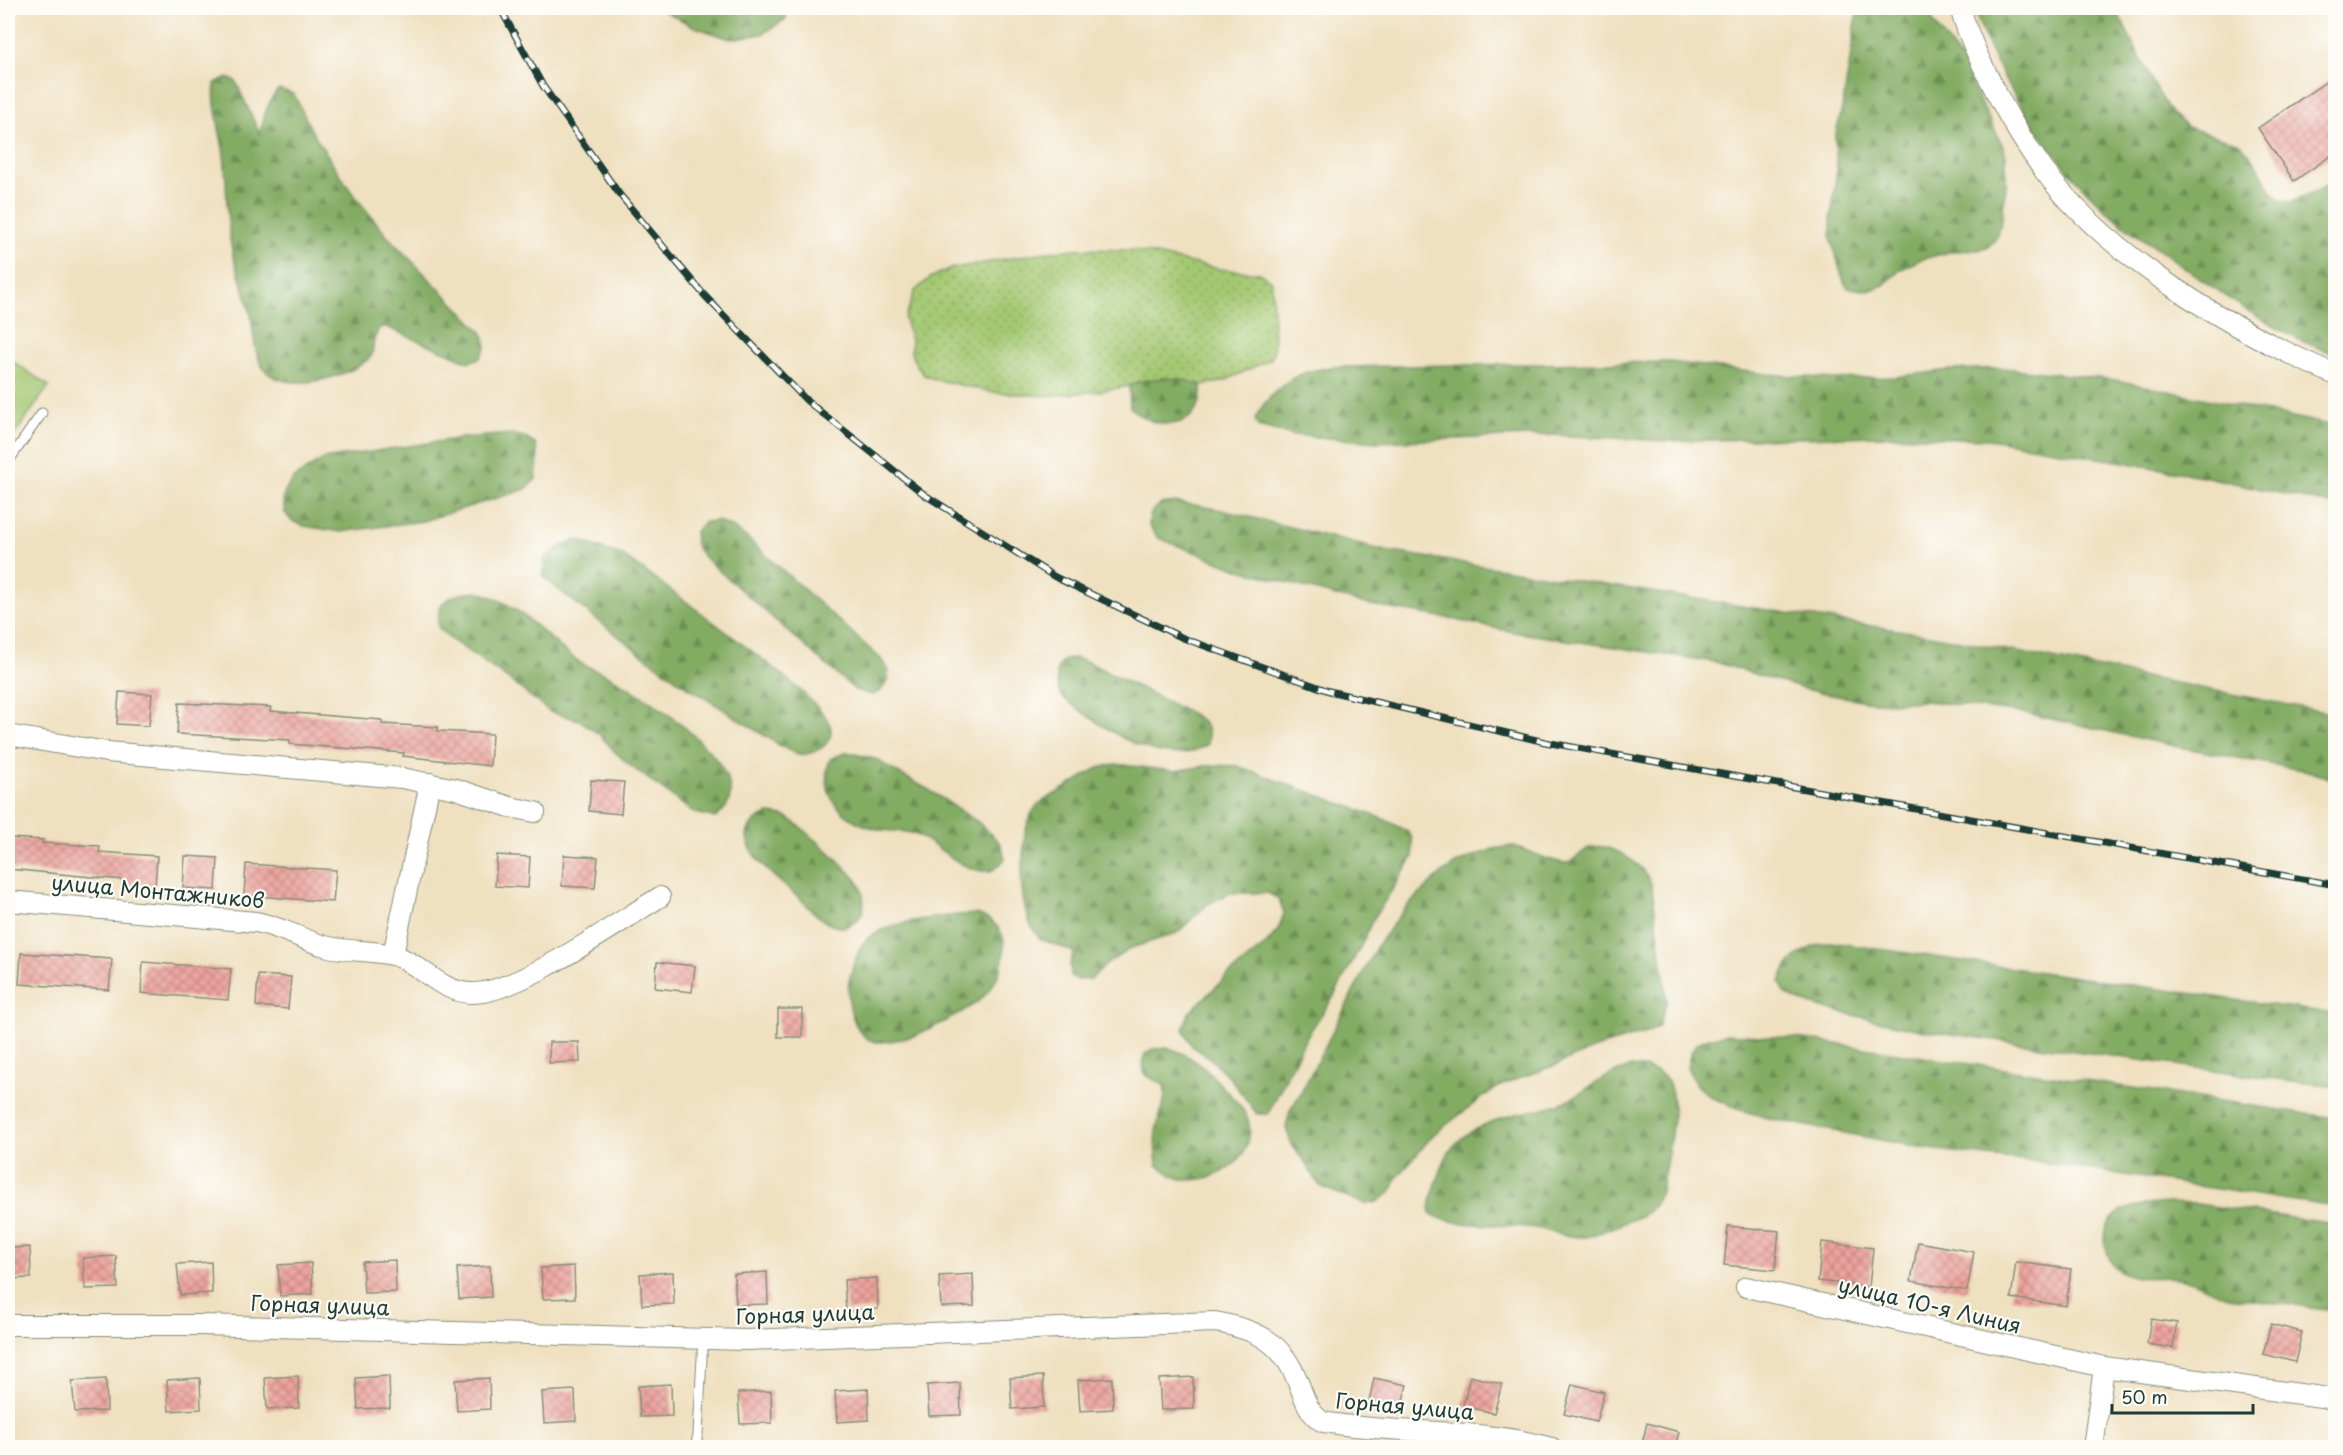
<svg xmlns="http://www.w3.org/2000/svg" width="2343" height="1455" viewBox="0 0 2343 1455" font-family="'Playpen Sans',sans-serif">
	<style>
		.grass { fill: url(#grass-dots); stroke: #628253; stroke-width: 1.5 }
		.forest { fill: url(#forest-firs); stroke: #51744c; stroke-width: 1.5 }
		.green { fill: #a4c872; stroke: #628253; stroke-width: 1.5 }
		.building { fill: url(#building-cross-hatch) }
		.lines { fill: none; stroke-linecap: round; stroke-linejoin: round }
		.lane-casing { stroke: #878e7a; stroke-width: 11 }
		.street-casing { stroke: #878e7a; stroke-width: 22 }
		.lane { stroke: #fff; stroke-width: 9 }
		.street { stroke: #fff; stroke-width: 20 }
		.rail-casing { stroke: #1f3d34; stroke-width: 7 }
		.rail { stroke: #fdfcf7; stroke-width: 4.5; stroke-dasharray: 14; stroke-linecap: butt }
		.labels { text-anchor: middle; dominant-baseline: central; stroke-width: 4.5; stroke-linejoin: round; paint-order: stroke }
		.street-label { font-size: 21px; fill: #1f3d34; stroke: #fdfcf7 }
	</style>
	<defs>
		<pattern id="grass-dots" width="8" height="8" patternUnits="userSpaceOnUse" patternTransform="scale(1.5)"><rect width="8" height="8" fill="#a4c872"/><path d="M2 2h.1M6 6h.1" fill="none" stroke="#85a45e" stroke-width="1.8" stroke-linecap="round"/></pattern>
		<pattern id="forest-firs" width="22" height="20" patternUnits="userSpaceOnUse" patternTransform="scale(1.5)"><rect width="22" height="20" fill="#83ac64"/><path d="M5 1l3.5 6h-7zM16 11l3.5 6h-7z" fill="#6b8d53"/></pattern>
		<pattern id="building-cross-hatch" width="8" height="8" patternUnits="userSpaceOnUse" patternTransform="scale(1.5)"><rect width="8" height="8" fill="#eea39d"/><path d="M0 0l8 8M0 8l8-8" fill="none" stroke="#c08681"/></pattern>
	</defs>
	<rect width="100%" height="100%" fill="#fdfcf7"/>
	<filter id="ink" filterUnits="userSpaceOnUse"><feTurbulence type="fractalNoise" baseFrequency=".0167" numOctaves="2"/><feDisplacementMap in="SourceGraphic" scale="12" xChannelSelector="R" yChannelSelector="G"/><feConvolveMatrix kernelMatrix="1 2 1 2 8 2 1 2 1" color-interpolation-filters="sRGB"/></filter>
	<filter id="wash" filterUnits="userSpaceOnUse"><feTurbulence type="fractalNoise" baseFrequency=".008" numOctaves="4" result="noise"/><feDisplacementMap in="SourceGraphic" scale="24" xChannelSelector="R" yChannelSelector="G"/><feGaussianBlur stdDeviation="1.35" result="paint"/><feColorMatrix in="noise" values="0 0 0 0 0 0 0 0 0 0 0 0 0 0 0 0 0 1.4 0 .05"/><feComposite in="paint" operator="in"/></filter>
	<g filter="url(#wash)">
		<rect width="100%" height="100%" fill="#efe0c0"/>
		<path class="grass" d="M1076,249L1134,250L1219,269L1260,273L1272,282L1274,349L1271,359L1222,382L1201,385L1181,379L1141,381L1129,386L1101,391L1045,396L991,392L938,380L924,375L917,366L911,353V340L905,319L915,291L930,278L949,269L1040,253Z"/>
		<g class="forest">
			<path d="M658,8H788L786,19L763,34L730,39L695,27Z"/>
			<path d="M1858,8H1925L1938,29L1964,63L1976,94L2003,146L2006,156V186L2001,224L1997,237L1989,246L1977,250L1953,251L1919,260L1900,270L1884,285L1874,289L1864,290L1848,288L1844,282L1831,240V218L1837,169L1835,138L1843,104Z"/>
			<path d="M1974,8H2115L2158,92L2171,113L2187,127L2241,144L2251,156L2274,194L2281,200L2292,202L2335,182V354C2277,335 2224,295 2174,260C2157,247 2138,237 2122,224C2060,173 1998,84 1974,8Z"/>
			<path d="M225,78L235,80L260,134C264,117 267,101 279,89L294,94L313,133L350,190L387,236L483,333L486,347L480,358L469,362L386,327L379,328L374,340L372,355C353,377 286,396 264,369C253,354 254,328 250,311C246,292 238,274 233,255C225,222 228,188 224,155C221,131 212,107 215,83Z"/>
			<path d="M1670,362L1767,374L1834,379L1894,377L1950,370L2003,368L2116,380L2335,426V505L2202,476L1989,439L1884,436L1667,441L1554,435L1376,442L1293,435L1258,426L1255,419C1264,400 1286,378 1307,372C1314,370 1323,369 1331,367Z"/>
			<path d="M1162,378L1181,379L1201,385C1205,430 1156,434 1130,407L1129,386L1141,381Z"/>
			<path d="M512,434L524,437L536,445L538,460L536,479L526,489L423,521L341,532L304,526L292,521L285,513L283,499L285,491L294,478L323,459L462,438Z"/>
			<path d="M1175,502L1218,509L1386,551L1930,635L2335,714V780L2308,771L2179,747L2029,714L1927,701L1889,703L1865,701L1804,689L1715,662L1513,632L1447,618L1369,605L1238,569L1158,538L1149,525L1150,516L1153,510L1161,504Z"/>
			<path d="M717,521L732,527L747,538L881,659L888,670L887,681L881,691L872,695L855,690L708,561C698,551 693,546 695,531L705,522Z"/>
			<path d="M577,540L621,555L642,569C675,593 708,618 741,643C770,665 801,687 824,715C839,733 828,750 806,754C798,756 788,750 781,746L683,684L636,650L555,587L543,575L545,558L565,544Z"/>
			<path d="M478,592C522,603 546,640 582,664C590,669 600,670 607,675C641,693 734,752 730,796C729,806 722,812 715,818L693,812L632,767L615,752L600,735L579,720L550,712L512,682L449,638L438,627C435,599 453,593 478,592Z"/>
			<path d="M1074,658L1086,661L1192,714C1206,723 1210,727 1208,744C1161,775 1100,724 1063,698C1058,691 1058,688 1057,680C1056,665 1059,660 1074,658Z"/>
			<path d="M847,752L879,760L887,767L929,790L978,822L1001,844L1005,859C998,867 992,873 982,871C958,868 938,845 917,835C905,829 890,832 877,829C843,821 817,795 830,759Z"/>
			<path d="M1115,764L1173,771L1212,765L1238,766L1381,818L1406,830L1412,838L1413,857L1372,921L1361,946L1334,996L1307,1036L1268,1114H1257L1230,1078L1210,1058L1192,1046L1183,1029L1189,1013L1227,976L1265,945L1278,930L1284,913L1279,899L1268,893H1230L1208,904L1177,933L1131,948L1108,963L1091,979L1078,980L1071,976L1070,963L1074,952L1040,939L1030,924L1024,904L1021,881L1025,833L1030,816L1038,804L1098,768Z"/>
			<path d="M768,814C774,814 780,815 786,817C800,824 848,868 858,882C864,891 866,908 860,917C857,921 850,926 845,927C824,929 809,906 796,895C775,877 716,835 768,814Z"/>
			<path d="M1513,846C1526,849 1555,864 1566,863C1576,861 1580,852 1589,848C1610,841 1641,863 1650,881C1652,885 1652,891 1653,895L1667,1001L1659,1026L1649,1032L1595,1048L1559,1064L1504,1084L1487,1094L1433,1135L1397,1178L1391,1192L1377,1202L1365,1204L1321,1187L1314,1178L1305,1162L1292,1145L1286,1128L1290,1110L1302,1091L1378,944L1406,907L1441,874L1457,863L1493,849Z"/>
			<path d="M977,914C995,921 1006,931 1004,951C1003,967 996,984 984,996C974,1007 928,1031 913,1036C903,1039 891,1041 881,1042C855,1044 845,1001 849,981C852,969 858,947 867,939C887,920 951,915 977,914Z"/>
			<path d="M1830,942L2335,1014V1087L1909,1028L1826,1009L1797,1000L1785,993L1780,982C1787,957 1806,947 1830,942Z"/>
			<path d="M1725,1034L1796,1038L2335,1118V1207L2047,1163L1929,1149L1771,1119L1744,1111L1711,1097L1697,1085L1687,1068C1692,1041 1699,1040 1725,1034Z"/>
			<path d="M1168,1048C1189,1053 1205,1068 1220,1084C1230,1096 1246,1108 1249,1124C1255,1161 1213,1185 1181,1179C1172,1177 1165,1171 1157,1165C1156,1154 1154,1143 1156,1132C1158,1116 1168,1100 1164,1085L1145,1075L1142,1063L1145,1054L1153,1049Z"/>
			<path d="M1631,1067C1642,1068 1653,1068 1662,1075C1686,1093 1664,1165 1661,1192C1658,1199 1655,1206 1649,1211C1644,1216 1593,1236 1585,1237C1568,1238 1551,1231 1535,1228C1508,1223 1451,1229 1430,1213C1430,1198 1435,1186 1440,1173C1443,1164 1446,1155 1452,1148C1466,1129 1499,1118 1521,1113C1537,1109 1551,1108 1566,1101C1589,1090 1605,1073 1631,1067Z"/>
			<path d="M2169,1203L2197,1204L2335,1224V1310C2310,1307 2284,1304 2258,1301C2247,1299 2236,1299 2226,1296C2210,1292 2195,1280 2178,1278C2159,1275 2132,1283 2116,1268C2106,1259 2102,1237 2108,1225C2120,1203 2147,1205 2169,1203Z"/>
		</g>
		<path class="green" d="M8,358L49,386L8,444Z"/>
		<g id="blocks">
			<g class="building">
				<path d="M2336,75V152L2294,181L2258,128Z"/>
				<path d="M119,692L152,694L149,726L117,724Z"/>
				<path d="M179,703L271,707L270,711L382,720V724L438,727V731L492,734L490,766L403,756L404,753L290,744V740L177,734Z"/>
				<path d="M591,780L624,782L621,814L589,811Z"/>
				<path d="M9,838L43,840L42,843L100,846L99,852L157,856L155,887L122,885L123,880L8,869Z"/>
				<path d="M497,855L530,857L528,888L495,886Z"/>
				<path d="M564,855L598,857L595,888L562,886Z"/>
				<path d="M185,856L218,858L216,890L183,888Z"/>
				<path d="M246,864L336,870L333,902L244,895Z"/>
				<path d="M21,953L112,959L109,990L19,984Z"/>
				<path d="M143,962L231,969L228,1000L141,993Z"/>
				<path d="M657,962L695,966L692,992L655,988Z"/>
				<path d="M258,975L291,977L288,1009L256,1006Z"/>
				<rect x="778" y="1009" width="24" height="28"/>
				<path d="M549,1042H579L580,1062L549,1063Z"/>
				<path d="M1728,1226L1779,1231L1775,1270L1724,1265Z"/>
				<path d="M1822,1242L1873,1248L1869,1287L1818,1281Z"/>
				<path d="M1918,1242L1974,1252L1967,1291L1911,1281Z"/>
				<path d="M30,1247L31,1278L8,1279V1248Z"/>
				<path d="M116,1256L118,1288L85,1289L83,1258Z"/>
				<path d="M395,1260L396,1292L364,1293L362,1262Z"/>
				<path d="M211,1262L212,1293L180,1295L177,1264Z"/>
				<path d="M2016,1262L2071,1269L2066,1306L2011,1298Z"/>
				<path d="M311,1263L313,1294L280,1296L278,1265Z"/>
				<path d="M490,1266L491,1297L459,1299L457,1268Z"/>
				<path d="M574,1266L575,1298L543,1299L541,1268Z"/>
				<path d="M673,1272L674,1304L642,1305L640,1274Z"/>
				<path d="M767,1272L768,1304L736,1305L734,1274Z"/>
				<path d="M973,1274L974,1306L941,1307L939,1276Z"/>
				<path d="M877,1278L878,1309L846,1311L844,1280Z"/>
				<path d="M2151,1319L2177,1323L2173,1348L2147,1344Z"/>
				<path d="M2271,1324L2302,1332L2295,1362L2263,1354Z"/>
				<path d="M298,1376L299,1408L267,1409L265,1378Z"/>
				<path d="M389,1376L390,1408L358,1409L356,1378Z"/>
				<path d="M1043,1376L1044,1407L1012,1409L1010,1378Z"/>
				<path d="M1470,1376L1502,1384L1494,1413L1463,1406Z"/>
				<path d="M1193,1377L1194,1409L1161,1410L1159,1379Z"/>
				<path d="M200,1378L201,1409L169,1411L167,1380Z"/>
				<path d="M489,1378L490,1409L457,1411L455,1380Z"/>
				<path d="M1112,1378L1113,1409L1080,1411L1078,1380Z"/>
				<path d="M1374,1378L1407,1385L1399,1415L1368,1407Z"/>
				<path d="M106,1379L107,1411L75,1412L72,1381Z"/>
				<path d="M960,1383L961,1415L929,1416L927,1385Z"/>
				<path d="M671,1384L672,1416L640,1417L638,1386Z"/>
				<path d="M1572,1384L1604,1392L1596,1422L1564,1414Z"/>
				<path d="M868,1389L869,1420L837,1422L835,1391Z"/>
				<path d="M575,1390L576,1421L544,1423L542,1392Z"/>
				<path d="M771,1391L772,1423L740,1424L738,1393Z"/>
				<path d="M1647,1423L1679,1432L1675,1448H1641Z"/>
			</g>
		</g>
	</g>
	<g filter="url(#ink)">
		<use href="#blocks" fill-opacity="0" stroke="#878e7a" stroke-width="1.5"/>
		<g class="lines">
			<defs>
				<g id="lane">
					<path d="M8,462L42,413"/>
					<path d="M695,1448L698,1435L703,1338"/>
				</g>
				<g id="street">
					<path d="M1960,8C1969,39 1983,67 1998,96C2011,121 2026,146 2043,169C2108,258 2236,332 2336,375"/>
					<path d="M8,735L107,752L402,778L456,789L510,807L535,812"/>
					<path d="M8,901L256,922C282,927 300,939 325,946C347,952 371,950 393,955C421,963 438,991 470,993C515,996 618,922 660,897"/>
					<path d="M393,955L430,783"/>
					<path d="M1746,1287L2104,1367L2336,1399"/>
					<path d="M8,1325H201L746,1340L1215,1322C1260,1330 1284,1343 1300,1387C1305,1400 1310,1415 1323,1422C1398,1435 1478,1427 1552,1448"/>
					<path d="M2093,1448L2104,1367"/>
				</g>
			</defs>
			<use href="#lane" class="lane-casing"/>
			<use href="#street" class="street-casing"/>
			<use href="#lane" class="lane"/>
			<use href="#street" class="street"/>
			<defs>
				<path id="rail" d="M500,8L543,86L620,195L705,296L807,401L925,495L1055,577L1183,638L1329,691L1545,742L2336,885"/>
			</defs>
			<use href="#rail" class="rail-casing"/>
			<use href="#rail" class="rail"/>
		</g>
	</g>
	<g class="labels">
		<g class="street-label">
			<text transform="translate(158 890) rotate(5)">улица Монтажников</text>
			<text transform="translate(320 1304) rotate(2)">Горная улица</text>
			<text transform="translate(1930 1304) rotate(13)">улица 10-я Линия</text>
			<text transform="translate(805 1313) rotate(-2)">Горная улица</text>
			<text transform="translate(1405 1405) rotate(5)">Горная улица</text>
		</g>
	</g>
	<rect width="2343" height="1455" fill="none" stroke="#fdfcf7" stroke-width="30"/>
	<path d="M2112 1404v9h141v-9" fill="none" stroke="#1f3d34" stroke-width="3"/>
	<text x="2121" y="1404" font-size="18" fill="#1f3d34" stroke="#fdfcf7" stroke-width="4.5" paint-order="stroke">50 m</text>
</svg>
